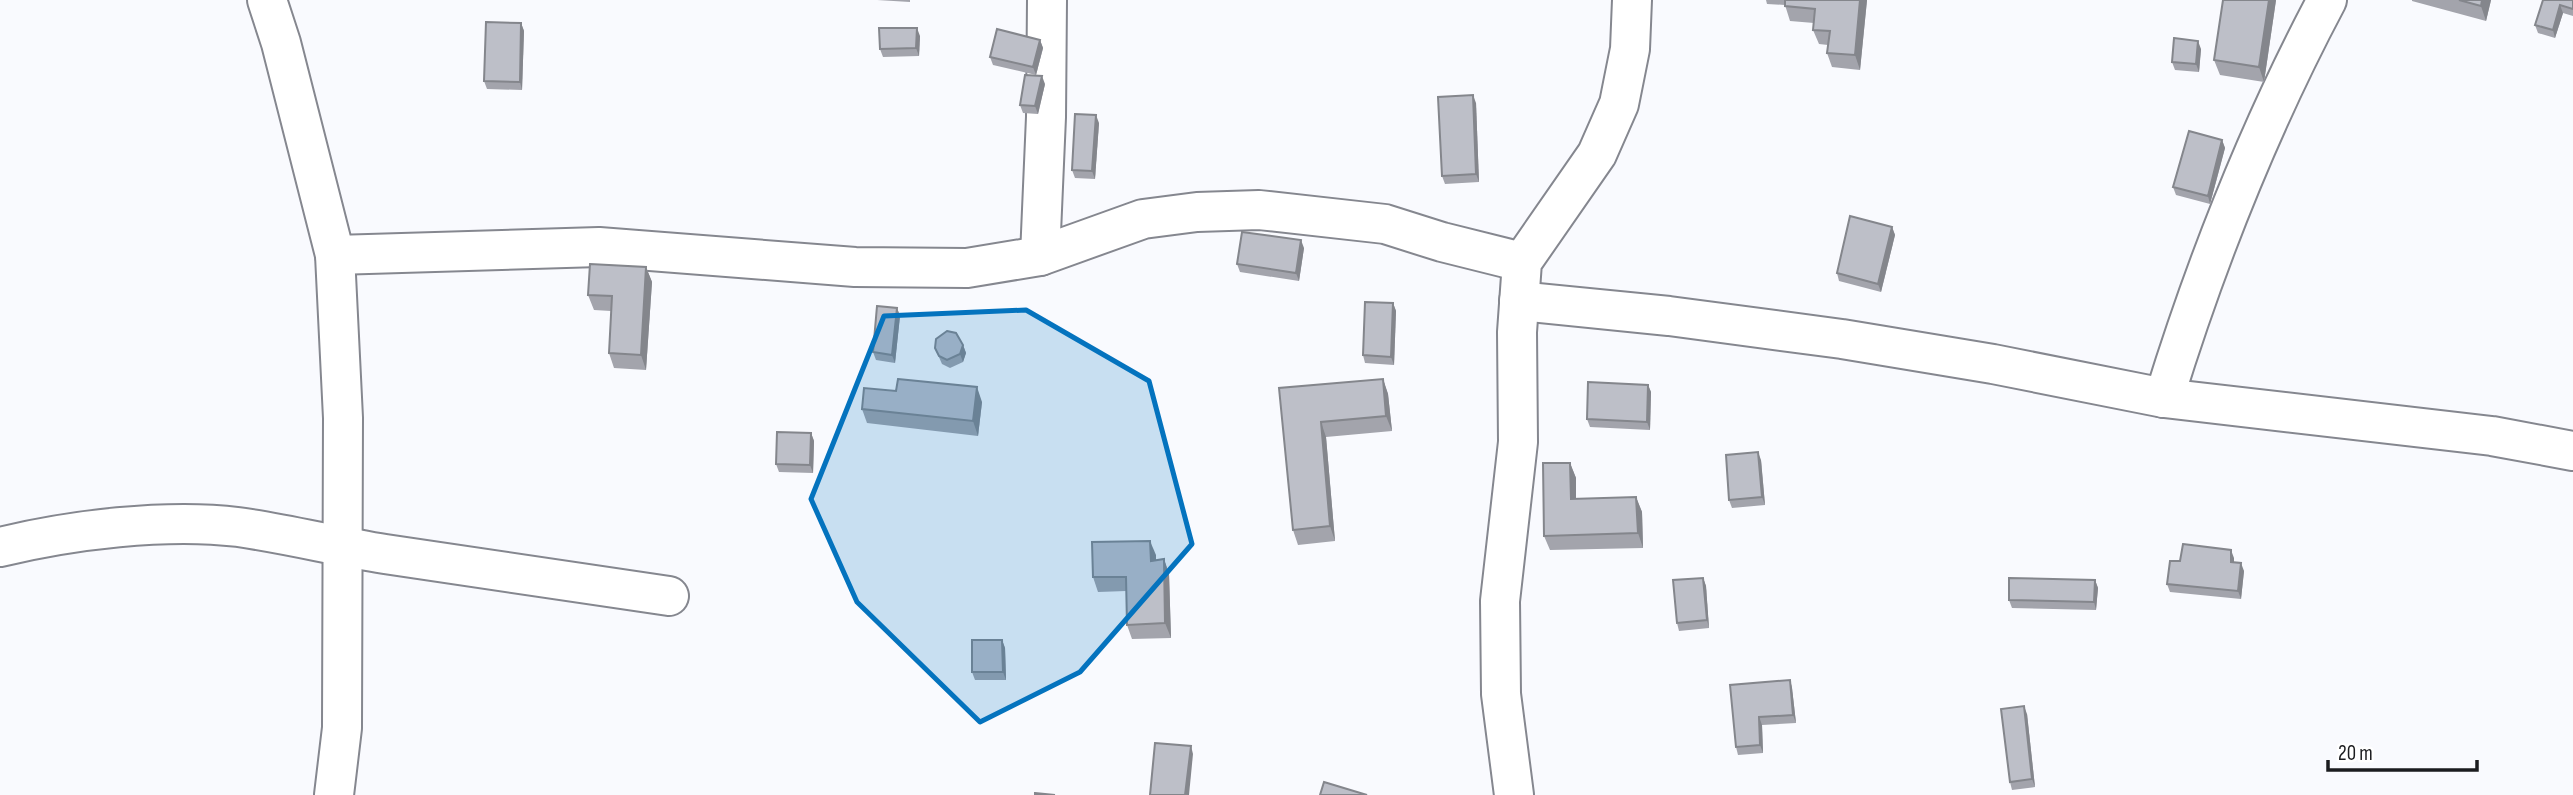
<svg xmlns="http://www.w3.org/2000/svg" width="2573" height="795" viewBox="0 0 2573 795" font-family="'Sofia Sans Condensed',sans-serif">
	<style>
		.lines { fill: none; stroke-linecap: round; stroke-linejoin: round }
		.minor-casing { stroke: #85878f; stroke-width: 42 }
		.minor { stroke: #fff; stroke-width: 38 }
		.wall { fill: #a3a4ac }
		.shaded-wall { fill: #84868c }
		.building { fill: #bdbfc8; stroke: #84868c; stroke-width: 2 }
		.marked { fill: #0473be; fill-opacity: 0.2; stroke: #0473be; stroke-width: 5; stroke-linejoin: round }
	</style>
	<rect width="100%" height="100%" fill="#f9fafe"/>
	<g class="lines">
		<defs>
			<g id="minor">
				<path d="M267,0L281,43L335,255L343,418L342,728L334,795"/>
				<path d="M335,255L599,247L855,267L967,268L1040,256L1143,219L1197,212L1259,210L1385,224L1442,242L1522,262"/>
				<path d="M1040,256L1046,117L1047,0"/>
				<path d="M1519,301L1669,316L1842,339L1993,364L2164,398L2492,436L2573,451"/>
				<path d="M2164,398C2207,259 2259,128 2327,0"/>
				<path d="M0,547C70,530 166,518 238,527C287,534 335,546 385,554C479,568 574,582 669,596"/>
				<path d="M1514,795L1501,694L1500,601L1518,442L1517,332L1522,262L1597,154L1619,104L1630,49L1632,0"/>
			</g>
		</defs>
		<use href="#minor" class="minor-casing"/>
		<use href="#minor" class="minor"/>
	</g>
	<g class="wall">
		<path d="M877,0H910V2Z"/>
		<path d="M1766,0H1867L1860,70L1832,67L1827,53L1828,45L1819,44L1813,30L1814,23L1790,21L1785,5L1767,4Z"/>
		<path d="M2276,0L2264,82L2220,75L2214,60Z"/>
		<path d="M2412,0H2491L2486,21L2412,1Z"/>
		<path d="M2543,0H2573V16L2563,13L2555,38L2538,33L2535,25Z"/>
		<path d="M521,23L524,31L522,90L487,89L484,81Z"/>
		<path d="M920,36L919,56L883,57L880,49Z"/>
		<path d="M1040,40L1043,48L1036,75L993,65L990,57Z"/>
		<path d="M2201,49L2199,72L2175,70L2172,62Z"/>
		<path d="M1045,84L1038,114L1023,113L1020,105Z"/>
		<path d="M1476,103L1479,182L1445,184L1442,176Z"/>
		<path d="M1099,123L1095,179L1075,178L1072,170Z"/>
		<path d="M2222,140L2225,148L2210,204L2176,195L2173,187Z"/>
		<path d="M1892,227L1895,235L1881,292L1839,281L1837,273Z"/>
		<path d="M1304,248L1299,281L1240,272L1237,264Z"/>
		<path d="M646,267L652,282L646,370L614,368L609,353L611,311L594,310L588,295Z"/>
		<path d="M1393,303L1396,311L1394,365L1365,363L1363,355Z"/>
		<path d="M897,308L900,316L895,363L876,360L873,352Z"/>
		<path d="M963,345L966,353L963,362L950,368L942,364L935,348Z"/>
		<path d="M1383,379L1388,394L1392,431L1326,437L1335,541L1298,545L1293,530L1279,388Z"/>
		<path d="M1648,385L1651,392L1650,430L1590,427L1587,419Z"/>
		<path d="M982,402L978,436L867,423L862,409Z"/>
		<path d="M811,433L814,441L813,473L779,472L776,464Z"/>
		<path d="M1761,460L1765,505L1732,508L1729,500Z"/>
		<path d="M1570,463L1576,478V499L1636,497L1642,512L1643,548L1550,550L1544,536Z"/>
		<path d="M1156,555V560L1164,559L1169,574L1171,638L1132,639L1127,625L1126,591L1098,592L1093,577Z"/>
		<path d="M2234,558V562L2244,571L2241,599L2170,592L2167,584L2180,561Z"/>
		<path d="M1703,578L1706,586L1709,628L1679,631L1677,623Z"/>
		<path d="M2095,580L2098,588L2096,610L2012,608L2009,600Z"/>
		<path d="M1002,640L1005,648L1006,680H975L972,672Z"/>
		<path d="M1790,680L1792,688L1796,723L1762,725L1763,753L1738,755L1736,747Z"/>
		<path d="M2027,714L2035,787L2012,790L2010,782Z"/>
	</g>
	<g class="shaded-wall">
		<path d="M1860,0H1867L1860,70L1855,55Z"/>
		<path d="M2269,0H2276L2264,82L2259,67Z"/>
		<path d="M2482,0H2491L2486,21L2481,6Z"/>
		<path d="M2560,5L2563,13L2555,38L2553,30Z"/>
		<path d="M521,23L524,31L522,90L520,82Z"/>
		<path d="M917,28L920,36L919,56L916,48Z"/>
		<path d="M1040,40L1043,48L1036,75L1033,67Z"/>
		<path d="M2198,41L2201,49L2199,72L2196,64Z"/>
		<path d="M1042,76L1045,84L1038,114L1035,106Z"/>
		<path d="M1473,95L1476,103L1479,182L1476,174Z"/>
		<path d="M1096,115L1099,123L1095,179L1092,171Z"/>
		<path d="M2222,140L2225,148L2210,204L2208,196Z"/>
		<path d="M1892,227L1895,235L1881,292L1878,284Z"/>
		<path d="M1301,240L1304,248L1299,281L1296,273Z"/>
		<path d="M646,267L652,282L646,370L641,355Z"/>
		<path d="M1393,303L1396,311L1394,365L1391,357Z"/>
		<path d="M897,308L900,316L895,363L892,355Z"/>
		<path d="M963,345L966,353L963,362L960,354Z"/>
		<path d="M1383,379L1388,394L1392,431L1386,416Z"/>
		<path d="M1648,385L1651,392L1650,430L1647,422Z"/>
		<path d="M977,387L982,402L978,436L973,421Z"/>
		<path d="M1321,422L1326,437L1335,541L1330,526Z"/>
		<path d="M811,433L814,441L813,473L810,465Z"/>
		<path d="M1758,452L1761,460L1765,505L1762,497Z"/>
		<path d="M1570,463L1576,478V514L1571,499Z"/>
		<path d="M1636,497L1642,512L1643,548L1638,533Z"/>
		<path d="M1150,541L1156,555V575L1151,561Z"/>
		<path d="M2231,550L2234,558V570L2231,562Z"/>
		<path d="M1164,559L1169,574L1171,638L1165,623Z"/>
		<path d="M2241,563L2244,571L2241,599L2238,591Z"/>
		<path d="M1703,578L1706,586L1709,628L1707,620Z"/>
		<path d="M2095,580L2098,588L2096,610L2094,602Z"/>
		<path d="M1002,640L1005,648L1006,680L1003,672Z"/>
		<path d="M1790,680L1792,688L1796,723L1793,715Z"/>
		<path d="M2024,706L2027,714L2035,787L2032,779Z"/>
		<path d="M1759,717L1762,725L1763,753L1760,745Z"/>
		<path d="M1191,746L1193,754L1189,795H1185Z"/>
	</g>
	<g class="building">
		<path d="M1785,0H1860L1855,55L1827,53L1830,31L1813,30L1815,9L1785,6Z"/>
		<path d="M2223,0H2269L2259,67L2214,60Z"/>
		<path d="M2459,0H2482L2481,6Z"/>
		<path d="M2543,0H2573V9L2560,5L2553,30L2535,25Z"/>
		<path d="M486,22L521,23L520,82L484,81Z"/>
		<path d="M879,28H917L916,48L880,49Z"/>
		<path d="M997,29L1040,40L1033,67L990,57Z"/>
		<path d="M2174,38L2198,41L2196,64L2172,62Z"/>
		<path d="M1025,75L1042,76L1035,106L1020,105Z"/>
		<path d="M1473,95L1476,174L1442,176L1438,97Z"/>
		<path d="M1075,114L1096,115L1092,171L1072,170Z"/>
		<path d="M2189,131L2222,140L2208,196L2173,187Z"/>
		<path d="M1850,216L1892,227L1878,284L1837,273Z"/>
		<path d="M1242,232L1301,240L1296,273L1237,264Z"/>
		<path d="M590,264L646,267L641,355L609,353L612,296L588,295Z"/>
		<path d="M1365,302L1393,303L1391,357L1363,355Z"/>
		<path d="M877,306L897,308L892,355L873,352Z"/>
		<path d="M947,331L956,333L963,345L960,354L947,360L939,356L935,348L936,339Z"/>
		<path d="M898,379L977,387L973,421L862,409L864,388L896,391Z"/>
		<path d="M1383,379L1386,416L1321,422L1330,526L1293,530L1279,388Z"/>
		<path d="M1588,382L1648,385L1647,422L1587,419Z"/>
		<path d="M777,432L811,433L810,465L776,464Z"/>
		<path d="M1758,452L1762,497L1729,500L1726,455Z"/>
		<path d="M1543,463H1570L1571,499L1636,497L1638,533L1544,536Z"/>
		<path d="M1150,541L1151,561L1164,559L1165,623L1127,625L1126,577H1093L1092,542Z"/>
		<path d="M2183,544L2231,550V562L2241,563L2238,591L2167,584L2170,561H2180Z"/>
		<path d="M1703,578L1707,620L1677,623L1673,580Z"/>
		<path d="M2009,578L2095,580L2094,602L2009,600Z"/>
		<path d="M972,640H1002L1003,672H972Z"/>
		<path d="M1790,680L1793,715L1759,717L1760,745L1736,747L1730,685Z"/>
		<path d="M2024,706L2032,779L2010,782L2001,709Z"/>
		<path d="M1155,743L1191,746L1185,795H1150Z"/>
		<path d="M1324,782L1367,795H1320Z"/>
		<path d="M1035,793L1055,795H1035Z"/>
	</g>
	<path class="marked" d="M1026,310L1149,381L1192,544L1080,672L980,722L857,602L811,499L884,316Z"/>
	<path d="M2328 760v10h149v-10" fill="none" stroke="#1b1c1f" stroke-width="3.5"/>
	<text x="2338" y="760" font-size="21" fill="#1b1c1f" stroke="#ffffff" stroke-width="5" paint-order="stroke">20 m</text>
</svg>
